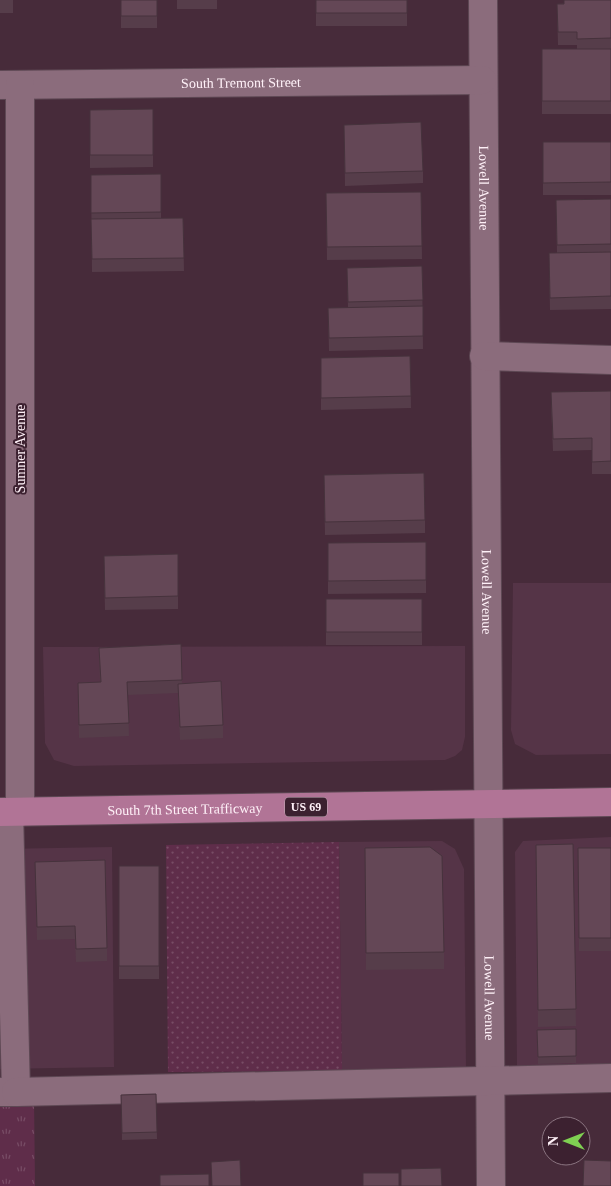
<svg xmlns="http://www.w3.org/2000/svg" width="611" height="1186" viewBox="0 0 611 1186" font-family="'Times New Roman',serif">
	<style>
		.built { fill: #553447 }
		.grass { fill: url(#grass-dots) }
		.park { fill: url(#park-tufts) }
		.lines { fill: none; stroke-linecap: round; stroke-linejoin: round }
		.minor-casing { stroke: #5e4854; stroke-width: 30 }
		.major-casing { stroke: #5e4854; stroke-width: 30 }
		.minor { stroke: #8b6c7c; stroke-width: 28 }
		.major { stroke: #b17496; stroke-width: 28 }
		.wall { fill: #563d4a }
		.building { fill: #644756; stroke: #46323c }
		.labels { text-anchor: middle; dominant-baseline: central; stroke-width: 4; stroke-linejoin: round; paint-order: stroke }
		.shield { fill: #3c2130; stroke: #c4b2bb; stroke-width: 1 }
		.shield-label { font-size: 12px; font-weight: bold; fill: #fef0f7 }
		.street-label { font-size: 14px; fill: #fef0f7; stroke: #3c2130 }
	</style>
	<defs>
		<pattern id="grass-dots" width="8" height="8" patternUnits="userSpaceOnUse" patternTransform="scale(1.25)"><rect width="8" height="8" fill="#5f2d4a"/><path d="M2 2h.1M6 6h.1" fill="none" stroke="#774c65" stroke-width="1.8" stroke-linecap="round"/></pattern>
		<pattern id="park-tufts" width="24" height="20" patternUnits="userSpaceOnUse" patternTransform="scale(1.25)"><rect width="24" height="20" fill="#5f2d4a"/><path d="M3 7l-1-3M5 7V3M7 7l1-3M15 17l-1-3M17 17v-4M19 17l1-3" fill="none" stroke="#774c65"/></pattern>
	</defs>
	<rect width="100%" height="100%" fill="#472b3a"/>
	<g class="built">
		<path d="M513,583H611V754L536,755L515,744L511,730Z"/>
		<path d="M465,646V737L462,750L455,756L445,760L74,766L54,760L45,743L43,647Z"/>
		<path d="M611,837V1065L517,1067L515,852L523,841Z"/>
		<path d="M442,841L455,849L464,869L466,1069L342,1071L339,842Z"/>
		<path d="M112,847L114,1067L0,1069V849Z"/>
	</g>
	<path class="grass" d="M339,842L342,1071L168,1072L166,845Z"/>
	<path class="park" d="M0,1100H34L35,1186H0Z"/>
	<g class="lines">
		<defs>
			<g id="minor">
				<path id="s1" d="M483,0L491,1186"/>
				<path id="s2" d="M0,85L482,80"/>
				<path d="M20,85V812"/>
				<path d="M484,356L611,360"/>
				<path d="M0,1092H16L9,812"/>
				<path d="M16,1092L611,1078"/>
			</g>
			<g id="major">
				<path id="s3" d="M0,812L611,802"/>
			</g>
		</defs>
		<use href="#minor" class="minor-casing"/>
		<use href="#major" class="major-casing"/>
		<use href="#minor" class="minor"/>
		<use href="#major" class="major"/>
	</g>
	<g class="wall">
		<rect x="0" y="0" width="13" height="13"/>
		<rect x="121" y="0" width="36" height="28"/>
		<rect x="177" y="0" width="40" height="9"/>
		<rect x="316" y="0" width="91" height="26"/>
		<path d="M611,0V114H542V49H577V45H558L557,4Z"/>
		<path d="M153,109V167L90,168V110Z"/>
		<path d="M344,125L423,171V183L345,186Z"/>
		<rect x="543" y="142" width="68" height="53"/>
		<path d="M161,174V218H183L184,271L92,272L91,175Z"/>
		<path d="M421,192L422,259L327,260L326,193Z"/>
		<path d="M611,199V309L550,310L549,266L557,253L556,200Z"/>
		<path d="M422,266L423,349L329,351L328,308H348L347,268Z"/>
		<path d="M410,356L411,408L321,410V358Z"/>
		<path d="M611,391V474H592V450L553,451L551,404Z"/>
		<path d="M324,488L425,520V533L325,535Z"/>
		<path d="M426,542V593L328,594V543Z"/>
		<path d="M178,554V609L105,610L104,569Z"/>
		<rect x="326" y="599" width="96" height="46"/>
		<path d="M181,644L182,684L223,725V738L180,740L178,693L128,695L129,736L79,738L78,696L100,682L99,648Z"/>
		<path d="M573,844L576,1026L538,1027L536,845Z"/>
		<path d="M365,848L444,952V969L366,970Z"/>
		<path d="M578,848H611V951H579Z"/>
		<path d="M35,862L107,948V961L76,962L75,939L37,940Z"/>
		<rect x="119" y="866" width="40" height="113"/>
		<path d="M576,1029V1063L538,1064L537,1030Z"/>
		<path d="M156,1094L157,1139L122,1140L121,1095Z"/>
	</g>
	<g class="building">
		<rect x="121" y="0" width="36" height="16"/>
		<rect x="316" y="0" width="91" height="13"/>
		<path d="M564,0H611V38L577,39V32H558L557,4H564Z"/>
		<rect x="542" y="49" width="69" height="52"/>
		<path d="M153,109V155H90V110Z"/>
		<path d="M421,122L423,171L345,173L344,125Z"/>
		<path d="M543,142H611V182L543,183Z"/>
		<path d="M161,174V212L91,213V175Z"/>
		<path d="M421,192L422,246L327,247L326,193Z"/>
		<path d="M611,199V244L557,245L556,200Z"/>
		<path d="M183,218L184,258L92,259L91,219Z"/>
		<path d="M611,252V296L550,298L549,253Z"/>
		<path d="M422,266L423,300L348,302L347,268Z"/>
		<path d="M423,306V336L329,338L328,308Z"/>
		<path d="M410,356L411,396L321,398V358Z"/>
		<path d="M611,391V461L592,462V438L553,439L551,392Z"/>
		<path d="M424,473L425,520L325,522L324,475Z"/>
		<path d="M426,542V580L328,581V543Z"/>
		<path d="M178,554V596L105,598L104,556Z"/>
		<rect x="326" y="599" width="96" height="33"/>
		<path d="M181,644L182,680L127,682L129,723L79,725L78,683L101,682L99,648Z"/>
		<path d="M221,681L223,725L180,727L178,684Z"/>
		<path d="M573,844L576,1009L538,1010L536,845Z"/>
		<path d="M430,847L442,856L444,952L366,953L365,848Z"/>
		<path d="M578,848H611V938H579Z"/>
		<path d="M105,860L107,948L76,949L75,926L37,927L35,862Z"/>
		<rect x="119" y="866" width="40" height="100"/>
		<path d="M576,1029V1056L538,1057L537,1030Z"/>
		<path d="M156,1094L157,1132L122,1133L121,1095Z"/>
		<path d="M240,1160L241,1186H212L211,1162Z"/>
		<path d="M584,1160L611,1161V1186H583Z"/>
		<path d="M441,1168L442,1186H401V1169Z"/>
		<rect x="363" y="1173" width="36" height="13"/>
		<path d="M209,1174V1186H160V1175Z"/>
	</g>
	<g class="labels">
		<rect class="shield" x="285" y="797.5" width="42" height="19" rx="4"/>
		<g class="shield-label">
			<text x="306" y="807">US 69</text>
		</g>
		<g class="street-label">
			<text stroke="none"><textPath href="#s2" startOffset="241">South Tremont Street</textPath></text>
			<text stroke="none"><textPath href="#s1" startOffset="188">Lowell Avenue</textPath></text>
			<text transform="translate(20 449) rotate(-90)">Sumner Avenue</text>
			<text stroke="none"><textPath href="#s1" startOffset="592">Lowell Avenue</textPath></text>
			<text stroke="none"><textPath href="#s3" startOffset="185">South 7th Street Trafficway</textPath></text>
			<text stroke="none"><textPath href="#s1" startOffset="998">Lowell Avenue</textPath></text>
		</g>
	</g>
	<g transform="translate(566 1141) rotate(270)"><circle r="24" fill="#3c2130" stroke="#8a7480"/>
	<path d="M0-4L9 19L0 12L-9 19Z" fill="#7fd052"/>
	<text y="-8" font-size="14" font-weight="bold" text-anchor="middle" fill="#fef0f7">N</text>
	</g>
</svg>
